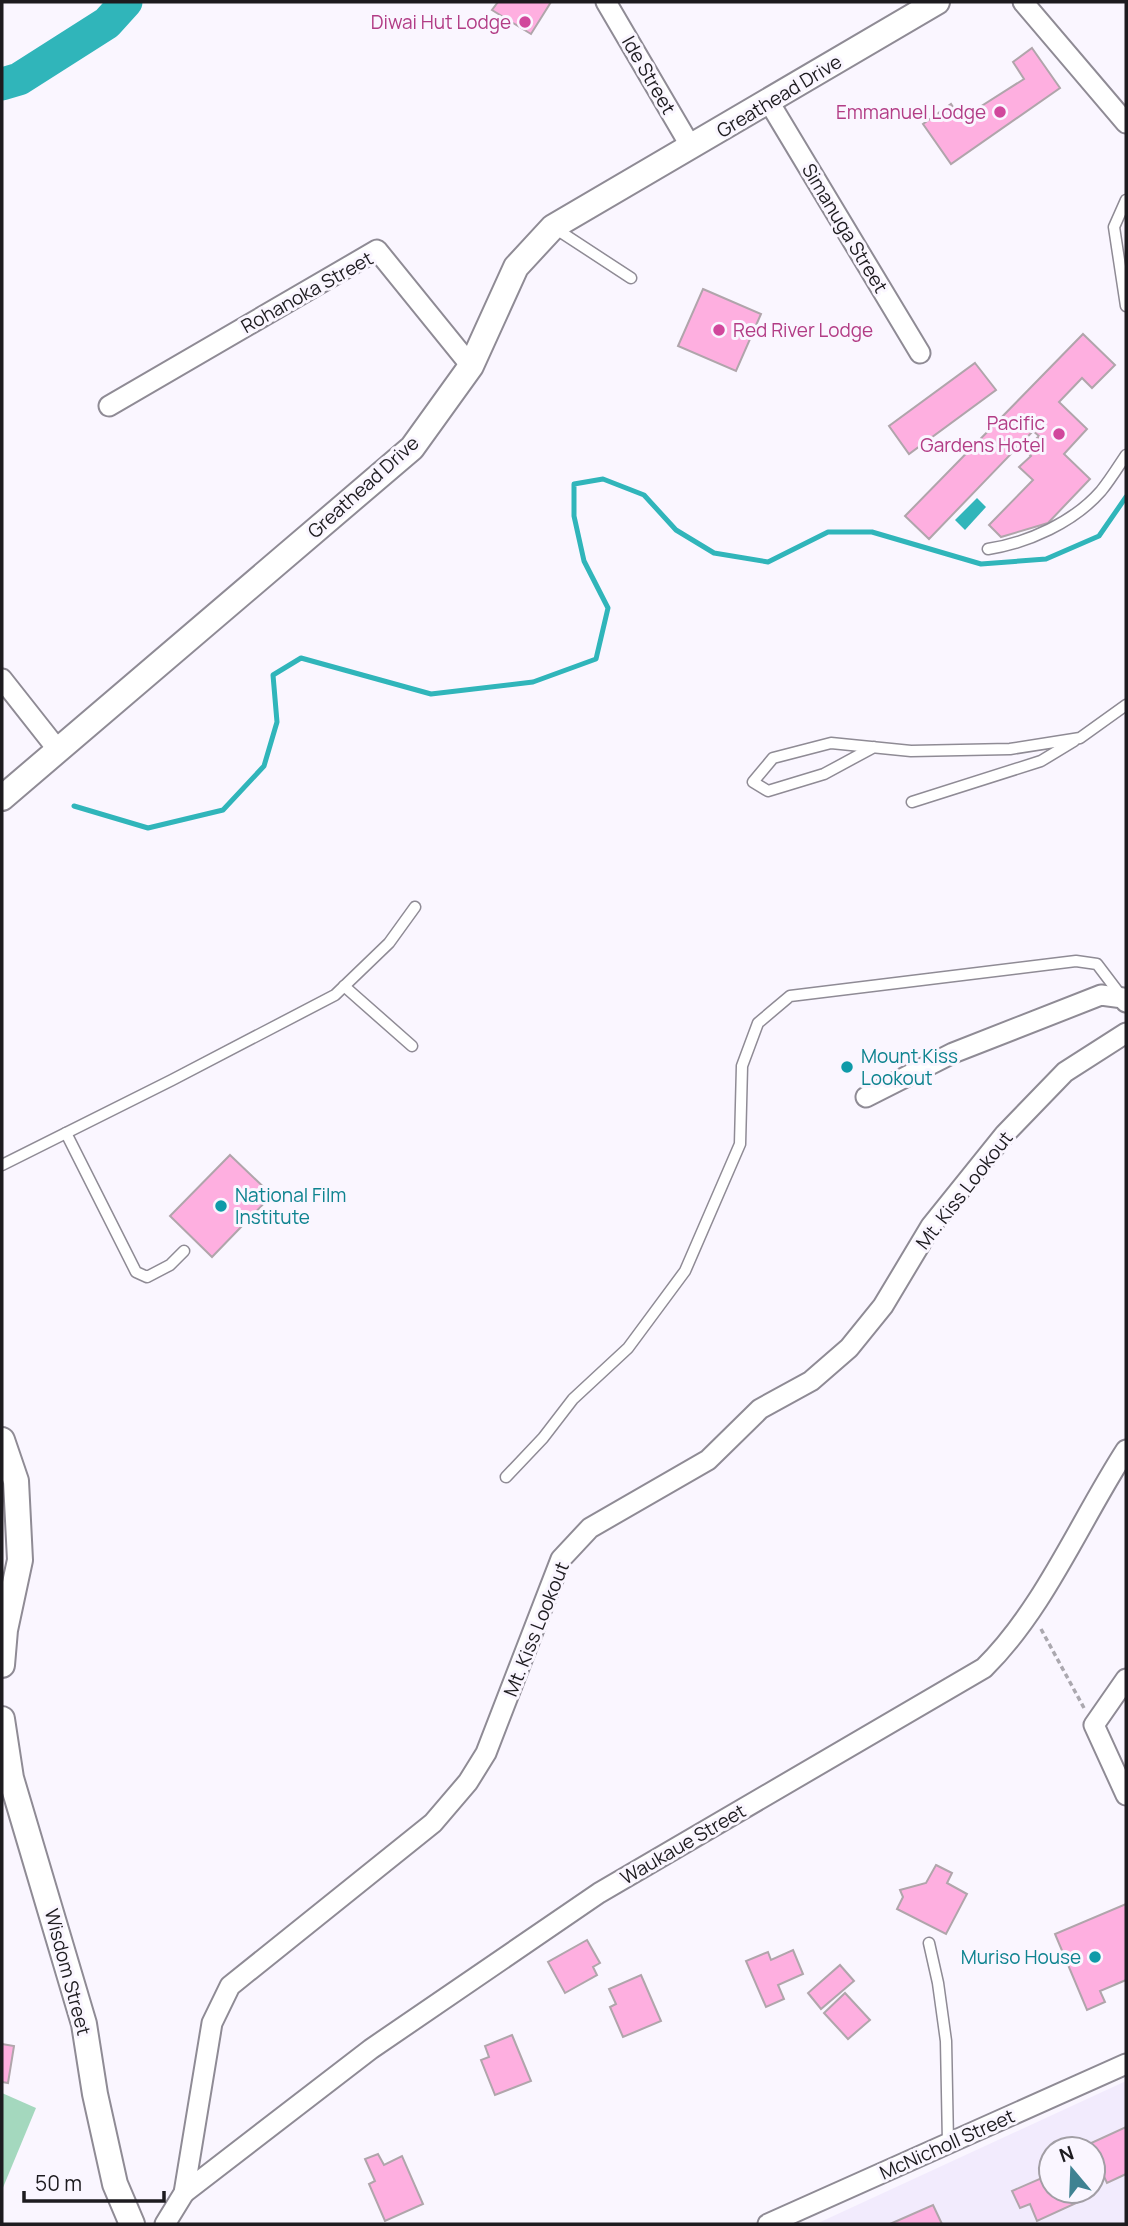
<svg xmlns="http://www.w3.org/2000/svg" width="1128" height="2226" viewBox="0 0 1128 2226" font-family="Manrope,sans-serif">
	<style>
		.built { fill: #f2ebfd; fill-rule: evenodd }
		.green { fill: #a4d8be }
		.water { fill: #30b5ba }
		.lines { fill: none; stroke-linecap: round; stroke-linejoin: round }
		.stream { stroke: #30b5ba; stroke-width: 5 }
		.river { stroke: #30b5ba; stroke-width: 33 }
		.building { fill: #feafe0; stroke: #b0a5ab; stroke-width: 2 }
		.service-casing { stroke: #8f8b95; stroke-width: 13 }
		.minor-casing { stroke: #8f8b95; stroke-width: 23 }
		.tertiary-casing { stroke: #8f8b95; stroke-width: 28 }
		.path { stroke: #aba8af; stroke-width: 3.5; stroke-dasharray: 5 3.5; stroke-linecap: butt }
		.service { stroke: #fff; stroke-width: 10 }
		.minor { stroke: #fff; stroke-width: 19 }
		.tertiary { stroke: #fff; stroke-width: 24 }
		.hotel-dot { fill: #d1479c; stroke: #faf6ff; stroke-width: 2.5 }
		.culture-dot { fill: #0f9aa8; stroke: #faf6ff; stroke-width: 2.5 }
		.labels { text-anchor: middle; dominant-baseline: central; stroke-width: 6; stroke-linejoin: round; paint-order: stroke }
		.hotel-label { font-size: 19px; fill: #b23c85; stroke: #faf6ff; text-anchor: end }
		.street-label { font-size: 19px; fill: #1d1b1f; stroke: #faf6ff }
		.culture-label { font-size: 19px; fill: #0d838f; stroke: #faf6ff; text-anchor: start }
	</style>
	<rect width="100%" height="100%" fill="#faf6ff"/>
	<path class="built" d="M1126,2081V2224H816ZM1051,2149H1093V2191H1051Z"/>
	<path class="green" d="M2,2093L36,2108L2,2190Z"/>
	<path class="water" d="M977,498L986,507L965,530L955,520Z"/>
	<g class="lines">
		<path class="stream" d="M74,806L148,828L223,810L264,766L277,722L273,675L301,658L431,694L533,682L596,659L608,608L584,561L574,516V484L603,479L644,495L676,530L714,553L768,562L828,532H872L981,564L1046,559L1099,536L1126,497"/>
		<path class="river" d="M2,84L19,79L107,23L126,2"/>
	</g>
	<g class="building">
		<path d="M498,2H551L531,34L492,10Z"/>
		<path d="M1032,48L1060,88L951,164L923,124L951,104L961,119L1024,79L1013,62Z"/>
		<path d="M703,289L761,314L736,371L678,346Z"/>
		<path d="M1083,334L1115,365L1092,388L1082,378L1059,402L1087,429L1064,454L1090,479L1048,523L1001,537L989,525L1033,480L1019,467L1031,456L1025,450L1039,436L1033,431L929,539L905,516Z"/>
		<path d="M975,363L996,390L909,454L889,426Z"/>
		<path d="M230,1155L272,1195L212,1257L170,1216Z"/>
		<path d="M936,1865L952,1873L947,1883L967,1894L946,1934L897,1909L903,1897L900,1890L926,1883Z"/>
		<path d="M1126,1904V1980L1100,1991L1105,2002L1087,2010L1055,1934Z"/>
		<path d="M587,1940L600,1963L593,1967L597,1975L565,1993L548,1962Z"/>
		<path d="M793,1950L803,1974L778,1985L784,1999L766,2007L746,1961L768,1952L771,1960Z"/>
		<path d="M840,1965L854,1981L821,2009L808,1993Z"/>
		<path d="M641,1975L661,2021L623,2037L610,2007L616,2004L609,1989Z"/>
		<path d="M845,1993L870,2020L848,2039L824,2013Z"/>
		<path d="M512,2035L531,2081L495,2095L481,2060L489,2057L485,2046Z"/>
		<path d="M2,2044L14,2046L8,2083L2,2082Z"/>
		<path d="M1126,2127V2174L1107,2183L1089,2144Z"/>
		<path d="M378,2154L384,2165L402,2156L423,2204L385,2221L369,2184L375,2181L365,2159Z"/>
		<path d="M1051,2174V2191H1082L1085,2199L1037,2221L1030,2204L1020,2208L1012,2191Z"/>
		<path d="M933,2205L942,2224H890Z"/>
	</g>
	<g class="lines">
		<defs>
			<g id="service">
				<path d="M1126,200L1114,227L1126,306"/>
				<path d="M553,227L631,278"/>
				<path d="M988,549C1028,543 1074,522 1101,491C1110,480 1118,467 1126,455"/>
				<path d="M874,747L824,774L768,791L753,782L773,758L831,743L911,751L1010,749L1080,738L1126,705"/>
				<path d="M912,802L1041,761L1074,741"/>
				<path d="M344,986L412,1046"/>
				<path d="M66,1133L136,1272L147,1277L170,1265L184,1251"/>
				<path d="M2,1165L172,1080L335,995L389,943L415,907"/>
				<path d="M506,1477L543,1438L573,1399L628,1348L685,1271L740,1144L742,1066L758,1023L790,996L1076,961L1097,964L1122,997"/>
				<path d="M929,1943L938,1983L946,2041L948,2143"/>
			</g>
			<g id="minor">
				<path d="M606,2L691,147"/>
				<path d="M1023,2L1126,123"/>
				<path d="M769,102L920,353"/>
				<path d="M109,406L377,250L471,366"/>
				<path d="M2,679L58,750"/>
				<path d="M866,1097L953,1053L1101,995L1123,998L1126,1002"/>
				<path d="M1126,1679L1094,1725L1126,1795"/>
				<path d="M184,2193L371,2049L599,1893L984,1668C1044,1609 1080,1521 1126,1450"/>
				<path d="M165,2224L184,2193L212,2023L230,1986L433,1823L468,1782L486,1753L561,1559L590,1528L708,1460L760,1409L811,1381L849,1348L883,1306L931,1226L1005,1134L1065,1072L1126,1033"/>
				<path d="M768,2224L1126,2064"/>
			</g>
			<g id="tertiary">
				<path d="M2,798L412,448L471,366L516,267L553,227L937,2"/>
				<path d="M2,1440L16,1481L20,1560L5,1630L2,1665"/>
				<path d="M2,1719L11,1778L84,2024L95,2094L115,2184L132,2224"/>
			</g>
		</defs>
		<use href="#service" class="service-casing"/>
		<use href="#minor" class="minor-casing"/>
		<use href="#tertiary" class="tertiary-casing"/>
		<path class="path" d="M1041,1629L1084,1708"/>
		<use href="#service" class="service"/>
		<use href="#minor" class="minor"/>
		<use href="#tertiary" class="tertiary"/>
	</g>
	<g class="hotel-dot">
		<circle cx="525" cy="22" r="7"/>
		<circle cx="1000" cy="112" r="7"/>
		<circle cx="719" cy="330" r="7"/>
		<circle cx="1059" cy="434" r="7"/>
	</g>
	<g class="culture-dot">
		<circle cx="847" cy="1067" r="7"/>
		<circle cx="221" cy="1206" r="7"/>
		<circle cx="1095" cy="1957" r="7"/>
	</g>
	<g class="labels">
		<g class="hotel-label">
			<text x="511" y="22">Diwai Hut Lodge</text>
			<text x="986" y="112">Emmanuel Lodge</text>
			<text x="733" y="330" text-anchor="start">Red River Lodge</text>
			<text x="1045" y="423">Pacific<tspan x="1045" dy="22">Gardens Hotel</tspan></text>
		</g>
		<g class="street-label">
			<text transform="translate(649 75) rotate(60)">Ide Street</text>
			<text transform="translate(779 96) rotate(-31)">Greathead Drive</text>
			<text transform="translate(845 228) rotate(59)">Simanuga Street</text>
			<text transform="translate(307 292) rotate(-29)">Rohanoka Street</text>
			<text transform="translate(363 487) rotate(-42)">Greathead Drive</text>
			<text transform="translate(964 1190) rotate(-52)">Mt. Kiss Lookout</text>
			<text transform="translate(536 1629) rotate(-68)">Mt. Kiss Lookout</text>
			<text transform="translate(683 1844) rotate(-30)">Waukaue Street</text>
			<text transform="translate(68 1972) rotate(75)">Wisdom Street</text>
			<text transform="translate(947 2144) rotate(-24)">McNicholl Street</text>
		</g>
		<g class="culture-label">
			<text x="861" y="1056">Mount Kiss<tspan x="861" dy="22">Lookout</tspan></text>
			<text x="235" y="1195">National Film<tspan x="235" dy="22">Institute</tspan></text>
			<text x="1081" y="1957" text-anchor="end">Muriso House</text>
		</g>
	</g>
	<rect width="1128" height="2226" fill="none" stroke="#1d1b1f" stroke-width="7"/>
	<g transform="translate(1072 2170) rotate(341)"><circle r="33" fill="#faf6ff" stroke="#a29ea5" stroke-width="2"/>
	<path d="M0-5L12 26L0 18L-12 26Z" fill="#3f8292"/>
	<text y="-10" font-size="19" font-weight="bold" text-anchor="middle" fill="#1d1b1f">N</text>
	</g>
	<path d="M24 2191v10h140v-10" fill="none" stroke="#1d1b1f" stroke-width="3.5"/>
	<text x="35" y="2191" font-size="21" fill="#1d1b1f" stroke="#faf6ff" stroke-width="5" paint-order="stroke">50 m</text>
</svg>
